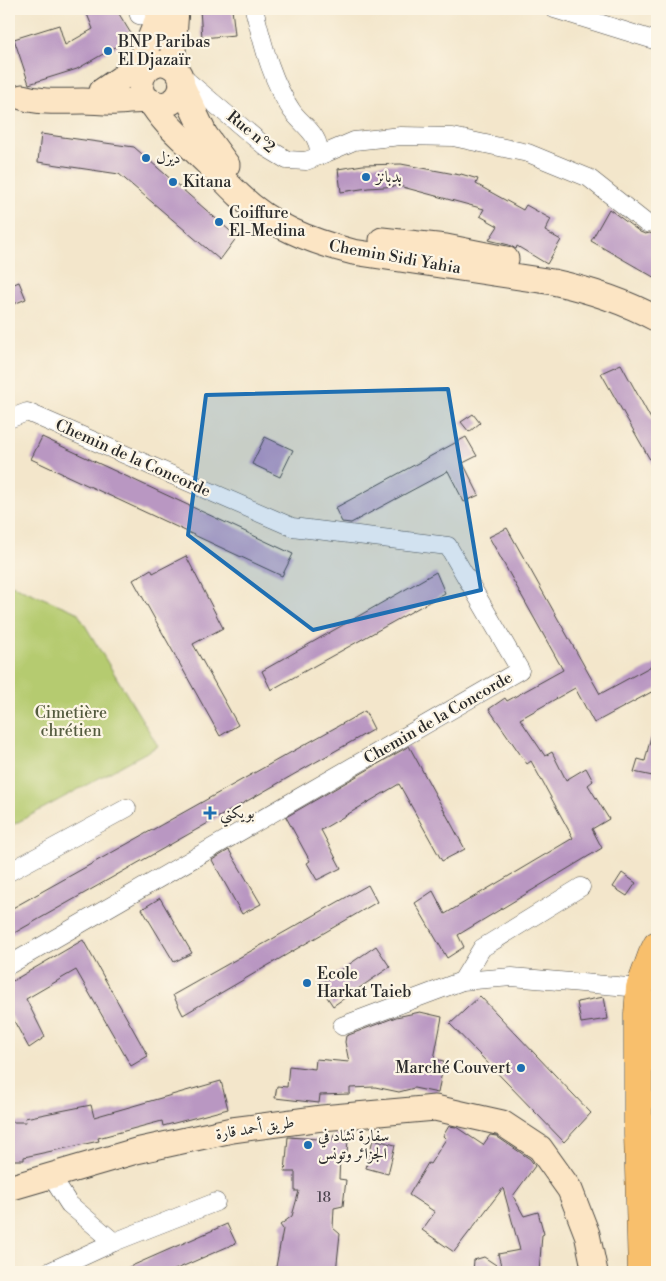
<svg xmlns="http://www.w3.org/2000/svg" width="666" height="1281" viewBox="0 0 666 1281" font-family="'Libre Bodoni',Amiri,serif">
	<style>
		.green { fill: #b5cb6f; stroke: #707b4d }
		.building { fill: #b997c2 }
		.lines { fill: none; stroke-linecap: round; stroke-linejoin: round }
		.street-casing { stroke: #494743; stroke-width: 19 }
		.secondary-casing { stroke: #494743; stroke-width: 27 }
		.primary-casing { stroke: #494743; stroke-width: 29 }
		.street { stroke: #fff; stroke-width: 18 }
		.secondary { stroke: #fce5c4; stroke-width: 25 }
		.primary { stroke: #f8bf6c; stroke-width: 28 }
		.marked { fill: #1f6fb2; fill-opacity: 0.2; stroke: #1f6fb2; stroke-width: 4; stroke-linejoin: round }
		.poi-dot { fill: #1f6fb2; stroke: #fcf5e5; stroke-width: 2 }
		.labels { text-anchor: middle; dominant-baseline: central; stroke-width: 4.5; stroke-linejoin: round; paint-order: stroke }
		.number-label { font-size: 14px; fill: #4e4651 }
		.poi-label { font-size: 16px; fill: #2b2b2b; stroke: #fcf5e5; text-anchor: start }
		.street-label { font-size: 16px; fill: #2b2b2b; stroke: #fcf5e5 }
		.park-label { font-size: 16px; fill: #545b3f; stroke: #fcf5e5 }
	</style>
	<rect width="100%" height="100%" fill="#fcf5e5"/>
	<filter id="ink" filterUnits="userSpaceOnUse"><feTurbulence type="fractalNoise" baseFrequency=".02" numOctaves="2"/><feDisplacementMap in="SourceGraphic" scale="10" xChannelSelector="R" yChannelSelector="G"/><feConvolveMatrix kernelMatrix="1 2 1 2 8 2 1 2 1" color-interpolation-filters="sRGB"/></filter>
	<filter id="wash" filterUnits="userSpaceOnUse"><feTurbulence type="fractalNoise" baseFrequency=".0096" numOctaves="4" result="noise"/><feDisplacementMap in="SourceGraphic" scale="20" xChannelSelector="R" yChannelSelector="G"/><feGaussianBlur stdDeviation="1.12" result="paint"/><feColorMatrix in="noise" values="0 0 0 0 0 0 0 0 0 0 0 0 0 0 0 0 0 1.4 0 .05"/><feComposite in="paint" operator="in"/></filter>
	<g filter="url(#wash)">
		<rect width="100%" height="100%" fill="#f3e6cb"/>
		<path class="green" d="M9,584L77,612L158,746L9,827Z"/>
		<g id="blocks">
			<g class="building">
				<path d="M85,9H116L133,37L77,69L29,84L14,39L59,25L65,45L93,29Z"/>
				<path d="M200,9H232L235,35L202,38Z"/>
				<path d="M41,134L134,147L237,237L220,260L119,174L38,162Z"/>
				<path d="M401,164L460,175L461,174L478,179L476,184L523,210L526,205L551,219L545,231L561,240L547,264L517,246L516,249L509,245L489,240L498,226L480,216L484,209L399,186L368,188L341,192L338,169L363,165Z"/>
				<path d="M609,209L640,232L645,234L650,233L657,237V279L591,241Z"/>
				<path d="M19,282L26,299L9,306V286Z"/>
				<path d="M621,364L657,430V472L601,373Z"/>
				<path d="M473,414L480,423L469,432L461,422Z"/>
				<path d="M42,437L293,554L282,576L31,459Z"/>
				<path d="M265,437L293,450L280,477L252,464Z"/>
				<path d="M466,437L477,456L463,463L479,495L464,502L448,471L351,523L342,522L335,508Z"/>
				<path d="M507,528L600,694L657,663V689L594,723L575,688L520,719L545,756L552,752L566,780L586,768L593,781L588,785L609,819L592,829L602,848L458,935L464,947L447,958L415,903L433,891L445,914L573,838L531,761L527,764L489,709L505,698L507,701L563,670L489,537Z"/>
				<path d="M186,556L223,628L193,644L238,725L220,736L133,580L151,569L153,573Z"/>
				<path d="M436,572L445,593L271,690L262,671Z"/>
				<path d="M365,711L374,729L9,936V910Z"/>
				<path d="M652,732H657V777L634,772L638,759L645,761Z"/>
				<path d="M409,746L465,849L442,861L399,784L321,830L341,868L317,880L307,863L310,861L286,817Z"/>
				<path d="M229,850L261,904L242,914L212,860Z"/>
				<path d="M622,873L636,883L627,896L613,887Z"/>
				<path d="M368,885L377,902L183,1015L173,995Z"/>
				<path d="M160,898L192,953L174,962L142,909Z"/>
				<path d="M83,940L148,1056L131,1066L76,970L26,999L45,1037L29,1048L9,1012V983Z"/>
				<path d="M376,946L390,967L333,1006L319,985Z"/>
				<path d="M480,996L591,1113L564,1142L450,1024Z"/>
				<path d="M604,997L608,1019L581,1023L577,1002Z"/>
				<path d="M420,1012L442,1017L434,1059L444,1061L438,1093L414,1088L399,1092L375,1087L350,1088V1094L320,1095L319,1103L275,1098L277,1086L287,1087L289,1066L315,1069L316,1059L349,1062L345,1042L346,1036L396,1017Z"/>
				<path d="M221,1081L228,1109L163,1126L162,1121L98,1138L99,1141L24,1157V1160H9V1122H26L25,1118L91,1105L94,1117Z"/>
				<path d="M449,1126L456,1127L483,1145L490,1135L496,1136L530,1159L535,1166L513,1196L524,1216L538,1212L544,1234L542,1235L539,1272H473L474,1260L484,1257L502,1269L498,1254L520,1250L503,1188L454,1252L422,1230L435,1212L409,1195L428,1163L430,1164L446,1139L443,1136Z"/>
				<path d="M334,1134L348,1135L347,1156H340L339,1179L346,1180L343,1206L334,1208L333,1228L340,1234L336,1272H275L283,1229L280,1225L292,1216L299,1191H295V1172H285L288,1137L333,1140Z"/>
				<path d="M373,1139L395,1145L388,1174L366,1168Z"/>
				<path d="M227,1224L236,1243L170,1272H118Z"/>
			</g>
		</g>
	</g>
	<g filter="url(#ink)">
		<use href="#blocks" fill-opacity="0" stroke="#494743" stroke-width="1"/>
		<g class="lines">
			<defs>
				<g id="street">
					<path d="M137,9L139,15L157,21"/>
					<path d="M554,9L657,41"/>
					<path d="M179,74L267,148L287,160L306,161L319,156C321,135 303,126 292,111C271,80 263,44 254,9"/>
					<path d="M319,156L354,141L401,136L453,137L528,153L589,178L646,223"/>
					<path d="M9,419L27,412L292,527L448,546L520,670L9,965"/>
					<path d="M9,872L127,808"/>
					<path d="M462,981L482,948L581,887"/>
					<path d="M342,1026L462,981L512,977L640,988"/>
					<path d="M51,1176L69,1204L114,1242L216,1202"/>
					<path d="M49,1272L114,1242"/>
				</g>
				<g id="secondary">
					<path d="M172,66L176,9"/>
					<path d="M182,86L205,135L227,165"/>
					<path d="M102,91L127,74L143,56L157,21"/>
					<path d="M22,97C42,103 62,101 83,101C94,101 106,103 117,102C127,102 138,99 148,101C155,102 159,106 166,104C183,100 187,79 174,68C155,51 127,81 149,101"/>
					<path d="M150,101C163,123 183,139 201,157C214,169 226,183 239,195C271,226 310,241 353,252L553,282C590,290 624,301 657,319"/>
					<path d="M382,240L446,247L506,259"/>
					<path d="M9,1188L136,1151L232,1130L322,1118L435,1108L502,1123L540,1148L570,1190L587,1234L595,1272"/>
				</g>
				<path id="primary" d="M642,1272L638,1134V1014L640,988L652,955L657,945"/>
			</defs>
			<use href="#street" class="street-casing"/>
			<use href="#secondary" class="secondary-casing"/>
			<use href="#primary" class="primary-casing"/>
			<use href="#street" class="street"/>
			<use href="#secondary" class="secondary"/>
			<use href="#primary" class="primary"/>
		</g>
	</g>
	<path class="marked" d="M448,389L481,590L313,630L188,535L206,395Z"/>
	<g class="poi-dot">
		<circle cx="108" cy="51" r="5"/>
		<circle cx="146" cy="158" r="5"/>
		<circle cx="366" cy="177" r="5"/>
		<circle cx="173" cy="182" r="5"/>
		<circle cx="219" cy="222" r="5"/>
		<path d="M207.5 805.5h5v5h5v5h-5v5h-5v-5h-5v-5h5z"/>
		<circle cx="307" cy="983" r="5"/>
		<circle cx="521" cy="1068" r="5"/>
		<circle cx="308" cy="1145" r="5"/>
	</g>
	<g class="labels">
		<g class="number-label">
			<text x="324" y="1198">18</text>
		</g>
		<g class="poi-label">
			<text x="118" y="42">BNP Paribas<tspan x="118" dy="18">El Djazaïr</tspan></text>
			<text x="156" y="158">ديزل</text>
			<text x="376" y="177">بدبانز</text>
			<text x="183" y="182">Kitana</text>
			<text x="229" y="213">Coiffure<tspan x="229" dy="18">El-Medina</tspan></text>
			<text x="220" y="813">بويكني</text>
			<text x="317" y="974">Ecole<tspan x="317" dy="18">Harkat Taieb</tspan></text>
			<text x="511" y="1068" text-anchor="end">Marché Couvert</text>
			<text x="318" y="1136">سفارة تشاد في<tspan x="318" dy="18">الجزائر وتونس</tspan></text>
		</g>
		<g class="street-label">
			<text transform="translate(251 132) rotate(39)">Rue n°2</text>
			<text transform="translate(395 257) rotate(10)">Chemin Sidi Yahia</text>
			<text transform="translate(133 458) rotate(24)">Chemin de la Concorde</text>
			<text transform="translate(438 718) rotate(-30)">Chemin de la Concorde</text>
			<text transform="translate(255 1128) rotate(-9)">طريق أحمد قارة</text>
		</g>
		<g class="park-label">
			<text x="71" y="713">Cimetière<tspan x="71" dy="18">chrétien</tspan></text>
		</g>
	</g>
	<rect width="666" height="1281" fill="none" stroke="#fcf5e5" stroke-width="30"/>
</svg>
